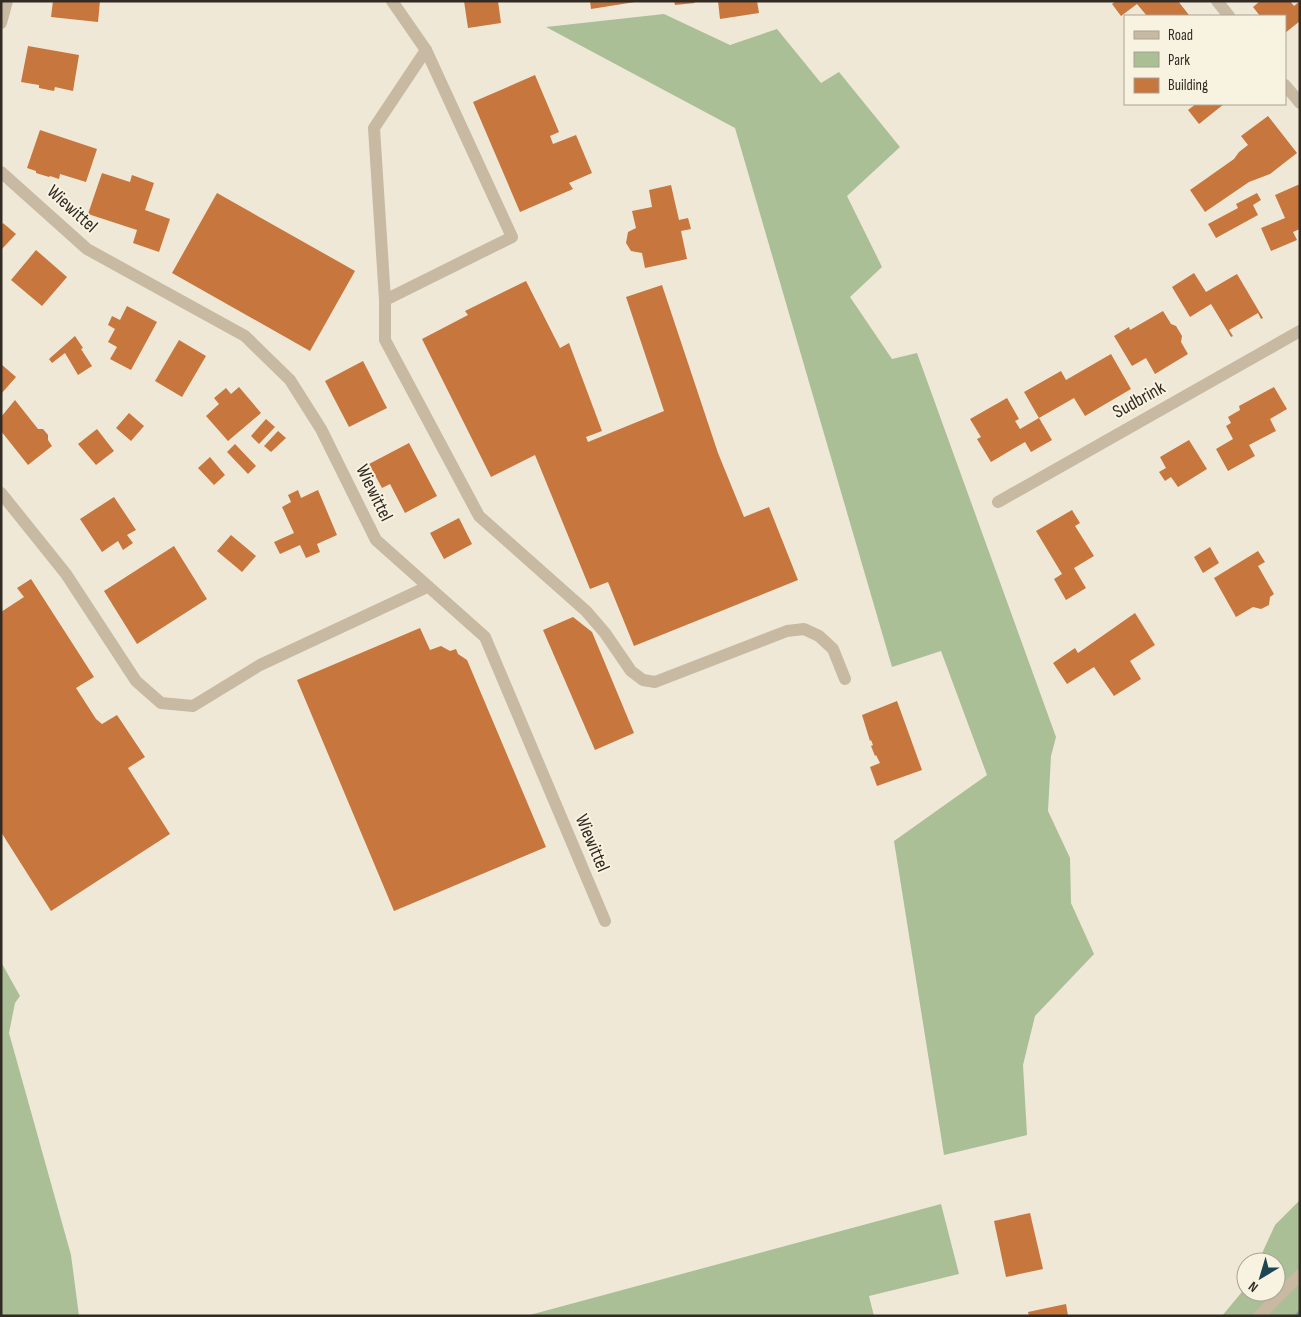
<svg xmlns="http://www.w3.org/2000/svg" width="1301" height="1317" viewBox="0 0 1301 1317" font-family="'Sofia Sans Condensed',sans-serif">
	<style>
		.green { fill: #aabf96 }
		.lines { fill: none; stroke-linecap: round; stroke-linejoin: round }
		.stream { stroke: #75a1ad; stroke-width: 8 }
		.building { fill: #c7763d }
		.minor { stroke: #c8baa2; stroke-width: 12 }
		.labels { text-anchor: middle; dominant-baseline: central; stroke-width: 4; stroke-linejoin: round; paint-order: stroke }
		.street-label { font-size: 19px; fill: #322b24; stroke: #f8f2e1 }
	</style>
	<rect width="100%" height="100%" fill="#f0e8d6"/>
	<g class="green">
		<path d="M664,14L730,45L777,29L821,83L839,72L900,147L847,196L882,267L850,297L892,359L917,353L1056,737L1051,756L1048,811L1070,858L1071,903L1094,954L1035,1016L1023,1065L1027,1135L944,1155L894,841L987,775L941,651L892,667L735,128L546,27Z"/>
		<path d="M1,962L20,996L15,1003L9,1033L71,1255L79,1316H1Z"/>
		<path d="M1300,1200V1316H1222L1246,1287V1292H1276V1262H1258L1275,1225Z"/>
		<path d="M941,1204L959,1274L869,1296L874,1316H526Z"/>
	</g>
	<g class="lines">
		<path class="stream" d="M1299,1316L1300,1315"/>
	</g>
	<g class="building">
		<path d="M53,1H100L98,22L51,17Z"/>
		<path d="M464,1H498L501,23L468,28Z"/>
		<path d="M590,1H635V2L591,9Z"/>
		<path d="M674,1H694L695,3L675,5Z"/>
		<path d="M718,1H757L759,13L720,19Z"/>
		<path d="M1115,1H1178L1189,15L1187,16H1147L1137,4L1121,16L1112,4Z"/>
		<path d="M1260,1H1290L1294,6L1300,1V21L1285,33V16H1260L1253,7Z"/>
		<path d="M28,46L79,55L73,91L55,87L54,91L39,88V85L21,82Z"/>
		<path d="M535,75L559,132L550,136L553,144L576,135L592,173L569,183L573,189L520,212L473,102Z"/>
		<path d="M1196,104H1224L1199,124L1188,110Z"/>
		<path d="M1268,116L1297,153L1270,174L1249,182L1205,212L1190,190L1234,159L1239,152L1248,145L1241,136Z"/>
		<path d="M40,130L97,149L86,182L60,174L59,179L50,176L49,177L36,173V171L27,168Z"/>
		<path d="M102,173L130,182L132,175L154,183L145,210L170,219L159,252L133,243L137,230L88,214Z"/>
		<path d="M1300,184V229L1293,232L1297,240L1271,251L1261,228L1285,218L1275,195Z"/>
		<path d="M671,185L679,220L688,218L691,229L681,231L687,259L645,268L642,253L631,251L626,243L628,232L636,228L632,211L652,207L649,190Z"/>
		<path d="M217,193L355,271L310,351L172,273Z"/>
		<path d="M1257,193L1261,200L1253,205L1258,215L1216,238L1208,224L1238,208L1236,204Z"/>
		<path d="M3,223L16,234L1,250V226Z"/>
		<path d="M36,250L67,277L42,306L11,280Z"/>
		<path d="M1194,273L1206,292L1237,274L1263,318L1261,319L1258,313L1229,330L1233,336L1231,337L1211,304L1190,317L1172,287Z"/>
		<path d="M526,281L560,348L569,343L602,431L586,437L588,442L664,411L626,297L662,285L718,453L744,517L769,507L798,580L634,646L608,582L590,589L535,455L491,477L422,339L468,315L465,311Z"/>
		<path d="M127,306L157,322L131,370L110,359L117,347L108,342L115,329L108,325L112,316L120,320Z"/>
		<path d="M1163,311L1171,324L1176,326L1182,336L1181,342L1188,354L1155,374L1146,358L1132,366L1114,336L1129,327L1130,330Z"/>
		<path d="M75,336L83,348L81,349L92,366L78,375L65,353L52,363L49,359Z"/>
		<path d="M179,340L206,356L182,397L155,381Z"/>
		<path d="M1111,354L1131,389L1085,416L1074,398L1039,418L1052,440L1031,452L1025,442L991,462L977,439L981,437L970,419L1007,398L1019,419L1015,421L1020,429L1039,418L1024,392L1061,371L1066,380Z"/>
		<path d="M363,361L387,408L349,427L325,381Z"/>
		<path d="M1,364L16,377L1,394Z"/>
		<path d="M239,387L261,413L228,441L206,416L219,404L214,398L226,388L231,394Z"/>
		<path d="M1274,387L1287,409L1270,419L1276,431L1249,445L1255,456L1228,471L1216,449L1233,439L1226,426L1231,423L1228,417L1240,410L1239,406Z"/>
		<path d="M15,400L38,429H43L48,435V440L52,446L28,465L1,431V417Z"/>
		<path d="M129,413L144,426L131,441L116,428Z"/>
		<path d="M266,419L275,427L259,444L251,436Z"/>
		<path d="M97,429L114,451L96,465L78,444Z"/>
		<path d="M278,431L286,438L271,452L264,446Z"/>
		<path d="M1189,440L1207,469L1178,487L1171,477L1165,481L1159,472L1166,468L1160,457Z"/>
		<path d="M409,443L437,496L405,513L390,484L382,488L369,464Z"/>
		<path d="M235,444L256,466L248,474L227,452Z"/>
		<path d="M210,457L225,475L214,485L198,468Z"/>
		<path d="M298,490L301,498L318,490L337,535L317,544L320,552L306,558L300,545L280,554L274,542L294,533L282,507L291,502L288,495Z"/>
		<path d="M114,497L136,530L127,535L133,543L123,550L118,541L102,552L80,519Z"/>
		<path d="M1072,510L1080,523L1075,526L1094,556L1074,568L1086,588L1066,600L1054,579L1062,574L1036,531Z"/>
		<path d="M459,518L472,544L444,559L430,533Z"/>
		<path d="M231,535L256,556L242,572L217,551Z"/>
		<path d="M174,546L207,599L137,644L104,591Z"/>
		<path d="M1210,547L1219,563L1203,573L1194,557Z"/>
		<path d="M1258,551L1265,562L1258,566L1274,594L1270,597L1269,605L1261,609L1253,607L1236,617L1214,578Z"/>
		<path d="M31,579L94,677L76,688L96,719L102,724L117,715L145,757L128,768L170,834L51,911L1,832V612L24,597L17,588Z"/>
		<path d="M1135,613L1155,645L1130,661L1141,679L1114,696L1094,667L1067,684L1053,663L1075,648L1078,653Z"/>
		<path d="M573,617L592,632L634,733L595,750L543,630Z"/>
		<path d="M420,628L430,650L441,646L450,651L456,649L458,654L467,660L546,847L394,911L297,680Z"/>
		<path d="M897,701L922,770L877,786L870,767L880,763L876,755L875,756L871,746L873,745L871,740L870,741L862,715Z"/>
		<path d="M1030,1213L1043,1269L1006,1277L994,1221Z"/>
		<path d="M1066,1304L1068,1316H1029L1028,1312Z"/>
	</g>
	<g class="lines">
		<g class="minor">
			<path d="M392,1L426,50L374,128L385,300V340L479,516L586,611L605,633L631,671L643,680L655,682L787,631L804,629L819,636L833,649L845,679"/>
			<path d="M1217,1L1229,16"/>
			<path d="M1,23L7,1"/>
			<path d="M1285,85L1300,103"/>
			<path d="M1,172L87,249L245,336L290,380L321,429L376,540L485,637L605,921"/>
			<path d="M385,300L512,237L426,50"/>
			<path d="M1,493L66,574L136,681L161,703L193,706L260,665L427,587"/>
			<path d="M998,502L1300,331"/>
			<path d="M1259,1316L1300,1275"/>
		</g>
	</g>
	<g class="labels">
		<g class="street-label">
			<text transform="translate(72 209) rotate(42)">Wiewittel</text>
			<text transform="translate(1139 400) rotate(-29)">Sudbrink</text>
			<text transform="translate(374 493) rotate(64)">Wiewittel</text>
			<text transform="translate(592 843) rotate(67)">Wiewittel</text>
		</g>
	</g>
	<rect width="1301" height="1317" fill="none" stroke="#322b24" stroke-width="5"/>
	<rect x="1124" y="15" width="162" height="90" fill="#f8f2e1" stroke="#a9a295"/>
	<rect x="1134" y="31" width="25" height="8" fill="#c8baa2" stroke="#a9a295"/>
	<text x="1168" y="40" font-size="15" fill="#322b24">Road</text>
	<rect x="1134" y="52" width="25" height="15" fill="#aabf96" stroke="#a9a295"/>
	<text x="1168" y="65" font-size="15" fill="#322b24">Park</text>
	<rect x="1134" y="78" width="25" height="15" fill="#c7763d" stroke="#a9a295"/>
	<text x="1168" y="90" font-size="15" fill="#322b24">Building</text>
	<g transform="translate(1261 1277) rotate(218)"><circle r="24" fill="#f8f2e1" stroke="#a9a295"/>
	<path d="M0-4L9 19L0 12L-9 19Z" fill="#1a4654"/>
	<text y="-8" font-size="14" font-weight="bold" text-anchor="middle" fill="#322b24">N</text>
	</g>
</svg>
